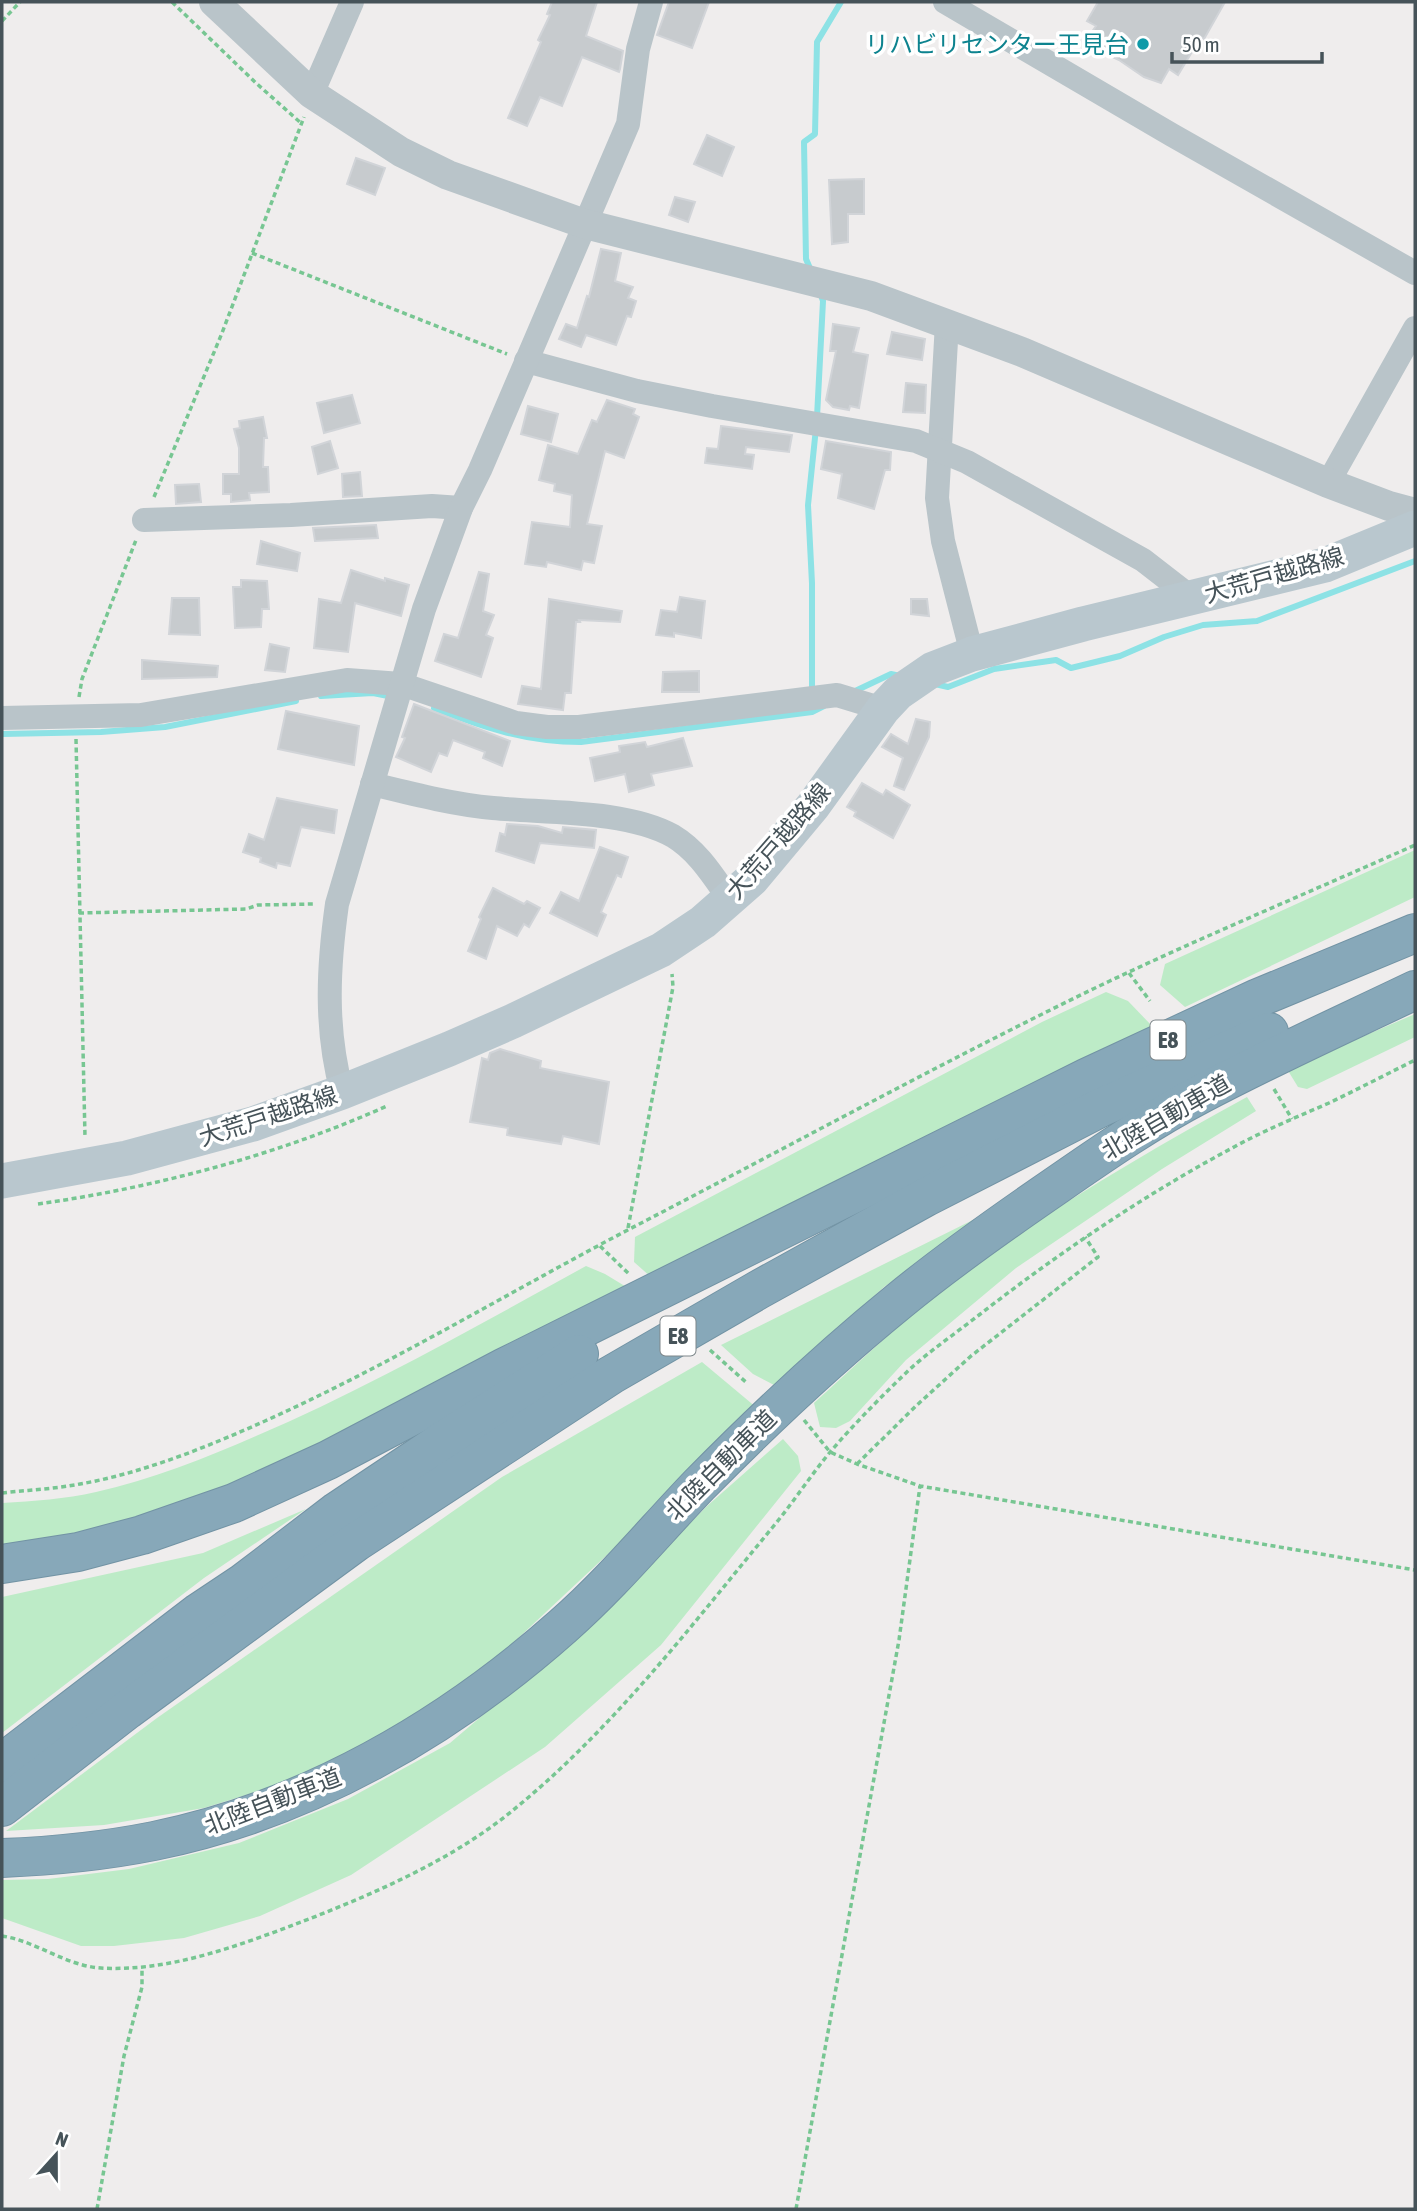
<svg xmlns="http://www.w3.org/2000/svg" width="1417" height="2211" viewBox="0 0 1417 2211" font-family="'Asap Condensed','Noto Sans JP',sans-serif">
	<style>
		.green { fill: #bdebc7 }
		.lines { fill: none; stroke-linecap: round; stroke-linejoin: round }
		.stream { stroke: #8de2e5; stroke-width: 6 }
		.building { fill: #c7cbce; stroke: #d1d4d8; stroke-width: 2 }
		.motorway-casing { stroke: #7293a4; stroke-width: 40 }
		.path { stroke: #77c692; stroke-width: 3.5; stroke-dasharray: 5 3.5; stroke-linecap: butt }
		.minor { stroke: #b9c4c9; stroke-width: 24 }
		.tertiary { stroke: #b9c4c9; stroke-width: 30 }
		.secondary { stroke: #b9c7ce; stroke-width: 35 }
		.motorway { stroke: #87a8b9; stroke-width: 38 }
		.culture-dot { fill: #0f9aa8; stroke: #fff; stroke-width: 2.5 }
		.labels { text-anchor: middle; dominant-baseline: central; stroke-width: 7; stroke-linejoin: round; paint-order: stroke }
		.shield { fill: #fff; stroke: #7e878b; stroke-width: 2 }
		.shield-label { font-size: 23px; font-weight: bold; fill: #465359 }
		.culture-label { font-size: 24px; fill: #0d838f; stroke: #fff; text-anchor: end }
		.street-label { font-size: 24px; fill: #465359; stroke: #fff }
	</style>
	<rect width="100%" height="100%" fill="#efeded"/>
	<g class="green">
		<path d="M1415,850V897L1185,1007L1160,985L1165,964Z"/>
		<path d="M1106,992L1128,1001L1153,1027L652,1278L634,1262L635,1237L1042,1022Z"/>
		<path d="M1415,1014V1037L1307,1089L1298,1087L1287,1069Z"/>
		<path d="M1247,1097L1256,1111L1162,1169L1016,1268L906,1360L850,1421L836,1428L820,1427L814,1403C853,1368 892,1330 933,1297C1031,1219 1138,1157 1247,1097Z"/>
		<path d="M1003,1205L884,1287L776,1386L753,1374L721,1345Z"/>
		<path d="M586,1266L605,1274L633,1291L382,1422L140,1526L2,1550V1503C34,1501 65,1499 96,1492C150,1480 206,1458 256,1436C370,1387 477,1326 586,1266Z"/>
		<path d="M702,1362L757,1408L625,1538L513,1643L435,1707L385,1737L275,1786L204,1808L104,1825L6,1831L157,1718L502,1477Z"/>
		<path d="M783,1439L798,1456L801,1471L661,1645L545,1747L351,1875L260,1916L184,1938L114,1946H81L2,1918V1880L48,1879L129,1869L239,1843L348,1799L450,1743L591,1623L706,1507Z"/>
		<path d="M306,1509L204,1578L2,1733V1597L203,1553Z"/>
	</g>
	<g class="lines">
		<g class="stream">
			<path d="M812,273L806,259L804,142L815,134L817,42L841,2"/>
			<path d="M817,417L823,301L820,292"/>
			<path d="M935,684L948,687L994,669L1056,660L1071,668L1120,656L1164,637L1203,625L1257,621L1415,561"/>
			<path d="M853,692L891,674L900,676"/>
			<path d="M812,693V583L808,505L816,428"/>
			<path d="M321,696L373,693L393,697"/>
			<path d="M434,708C485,728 527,742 581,742L812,712L824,706"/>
			<path d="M2,734L101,732L165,727L296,701"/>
		</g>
	</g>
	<g class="building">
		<path d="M552,2H597L586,36L623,51L620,69L619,72L582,57L562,106L540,97L527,126L508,118L541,42L538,40L550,15L547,14Z"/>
		<path d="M669,2H709L692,48L657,35Z"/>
		<path d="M1098,2H1225L1204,39L1201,37L1178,75L1169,69L1161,83L1144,77L1119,60L1093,48L1086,40L1096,26L1087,21Z"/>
		<path d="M707,135L734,147L722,176L694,164Z"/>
		<path d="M356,158L385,168L375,195L347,184Z"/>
		<path d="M864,179V214H848V242L832,244L829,180Z"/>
		<path d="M675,197L695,202L688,222L669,215Z"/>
		<path d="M601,249L621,253L615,281L633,287L628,298L636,301L631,317L627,316L616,345L586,335L581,347L559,339L566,324L577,328L587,296L589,297Z"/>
		<path d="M833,324L859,328L853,352L868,355L859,408L850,406L849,410L833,407L826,400L836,351H830Z"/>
		<path d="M892,332L925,339L922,360L887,354Z"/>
		<path d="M906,383L926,385L925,413L903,412Z"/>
		<path d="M352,395L360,423L324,433L317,403Z"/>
		<path d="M607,400L635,409L633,414L639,417L624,458L605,451L587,524L602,526L594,563L583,561L581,570L547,562L546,567L525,564L532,522L570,527L572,495L554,491L555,484L539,480L548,445L578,454L592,420L597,422Z"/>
		<path d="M528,406L558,414L551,442L521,434Z"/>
		<path d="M263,417L267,438H264L263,467H268L269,492L249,493L250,500L231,502V494H223V474H239V448L234,429L240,428L239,421Z"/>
		<path d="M721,426L792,435L789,452L746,447L745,454L754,455L752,469L705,463L707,448L718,449Z"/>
		<path d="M330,441L338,468L318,474L312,447Z"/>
		<path d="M826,441L891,452L890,470H885L874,509L838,498L842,474L821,469Z"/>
		<path d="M360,472L362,496L343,497L342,474Z"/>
		<path d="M199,484L201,502L176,504L175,485Z"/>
		<path d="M376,525L378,538L315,541L313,528Z"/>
		<path d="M261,541L300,553L297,571L257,564Z"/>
		<path d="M351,570L385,581V578L409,585L401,616L355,603L348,652L314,648L319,599L341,603Z"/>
		<path d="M479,572L489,574L483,611L494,615L486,635L493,638L481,677L435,661L444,634L458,638Z"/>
		<path d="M241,580L267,581L269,609H262L261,627L235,628L233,587H241Z"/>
		<path d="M680,597L705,601L701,638L674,633V637L656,635L661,610L677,612Z"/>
		<path d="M172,598H199L200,635L169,634Z"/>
		<path d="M549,599L622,611L620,622L579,620L580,622H576L571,693H565L563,710L518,704L522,686L541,689Z"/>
		<path d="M911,599H927L929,616L911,614Z"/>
		<path d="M270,644L289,648L285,672L265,670Z"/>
		<path d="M142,660L218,666L217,677L142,679Z"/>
		<path d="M699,671V692H662L663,672Z"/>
		<path d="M414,704L510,741L502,766L483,758L485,752L453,740L447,756L439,753L431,772L396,757L405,738L402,737Z"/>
		<path d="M286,711L359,726L354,765L278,749Z"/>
		<path d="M916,719L930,722L929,737L904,790L894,786L903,758L882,747L891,734L908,744Z"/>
		<path d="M683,738L692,766L651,774L654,785L629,792L625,774L595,781L590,758L620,752L619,746L645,742L647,747Z"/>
		<path d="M862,783L883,795L886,790L910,805L893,838L854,816L856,812L847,807Z"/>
		<path d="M277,798L337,810L334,833L301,827L290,866L277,863L276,868L260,862L261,858L243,852L249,834L264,840Z"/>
		<path d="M507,824L538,826L562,833L563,827L596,830L594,848L540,843L534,863L496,851L500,833L505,835Z"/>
		<path d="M600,847L628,857L621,877L617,875L601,912L606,915L597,936L550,913L561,892L579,901Z"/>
		<path d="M493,888L524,904L527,901L540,908L529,927L524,924L517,936L497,926L486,959L468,951L481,919L479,917Z"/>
		<path d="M500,1049L541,1061L540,1068L609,1082L599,1144L563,1136L561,1144L507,1135L508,1128L470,1122L482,1058L488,1060L490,1053Z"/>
	</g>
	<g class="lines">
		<defs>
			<g id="motorway">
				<path d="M2,1564L78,1552L142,1535L234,1503L328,1460L503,1368L1086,1078L1258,998L1415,933"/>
				<path d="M2,1763L198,1613L243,1583L336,1512L447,1438L579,1354"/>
				<path d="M2,1807L127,1710L356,1542L611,1375L758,1290L926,1197L1100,1108L1269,1032"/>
				<path d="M2,1858C53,1856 104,1851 154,1841C307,1810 447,1729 563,1626C612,1583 654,1532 699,1485C763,1420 829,1358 899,1301C950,1259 1003,1222 1057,1185C1103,1153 1151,1120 1201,1094C1271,1057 1344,1024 1415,990"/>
			</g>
		</defs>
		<use href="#motorway" class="motorway-casing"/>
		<g class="path">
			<path d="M172,2L256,83L302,124"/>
			<path d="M2,21L20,2"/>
			<path d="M252,253L507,354"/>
			<path d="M154,497L222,333L304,117"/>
			<path d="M79,697L82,679L136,540"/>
			<path d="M76,739L85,1137"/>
			<path d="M79,913L246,909L258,905L314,904"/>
			<path d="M1129,973L1150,1001"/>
			<path d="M1274,1089L1292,1119"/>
			<path d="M38,1204C158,1187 277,1155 387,1106"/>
			<path d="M628,1228L673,987L672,974"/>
			<path d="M600,1246L629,1274"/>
			<path d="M710,1350L748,1384"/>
			<path d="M804,1420L830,1452L857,1464L920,1486L1415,1570"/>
			<path d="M857,1464L917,1405L971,1356L1098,1257L1085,1237"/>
			<path d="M2,1493C28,1490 54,1489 80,1484C143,1473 207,1447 265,1421C396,1362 519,1286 647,1220C795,1143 943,1062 1093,989C1199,938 1308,893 1415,845"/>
			<path d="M2,1936C36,1941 66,1966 101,1968C167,1972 235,1947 296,1924C369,1896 451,1861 512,1811C612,1730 691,1626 772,1528C793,1503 810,1476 831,1451C855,1423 883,1395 910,1369C931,1350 956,1333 979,1315C1059,1253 1144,1195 1234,1147C1265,1130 1297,1117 1329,1103C1358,1089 1387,1074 1415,1060"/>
			<path d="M97,2209L124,2056L142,1987V1968"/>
			<path d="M796,2209L899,1640L920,1486"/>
		</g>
		<g class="minor">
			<path d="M945,2L1172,135L1415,273"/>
			<path d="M312,94L352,2"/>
			<path d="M947,323L937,498L943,541L972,654"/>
			<path d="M526,361L637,391L712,406L916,441L967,462L1143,560L1192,598"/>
			<path d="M1328,483L1415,328"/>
			<path d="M144,520L291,515L432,506L461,508"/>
			<path d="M2,718L141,715L347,680L401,684L516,723L547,727H579L837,695L883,709"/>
			<path d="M372,784C413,794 452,804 493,808C546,813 627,810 673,836C698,851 713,876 730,900"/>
			<path d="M342,1092C325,1029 328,968 337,904L424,609L461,508L480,470L628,124L638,49L651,2"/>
		</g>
		<path class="tertiary" d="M214,2L312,94L401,152L448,175L585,224L871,296L1022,352L1328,483L1389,506L1415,513"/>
		<path class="secondary" d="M2,1181L127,1158L253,1124L342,1092L449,1049L513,1021L661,950L703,922L752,879L813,806L883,709L898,693L933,669L972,654L1083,624L1325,565L1415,528"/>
		<use href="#motorway" class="motorway"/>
	</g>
	<circle class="culture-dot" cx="1143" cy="44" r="7"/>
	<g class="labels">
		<g class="shield">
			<rect x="1150.5" y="1020.5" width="35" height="39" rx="5"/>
			<rect x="660.5" y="1316.5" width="35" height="39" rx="5"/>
		</g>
		<g class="shield-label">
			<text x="1168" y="1040">E8</text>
			<text x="678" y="1336">E8</text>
		</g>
		<g class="culture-label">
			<text x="1129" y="44">リハビリセンター王見台</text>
		</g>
		<g class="street-label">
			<text transform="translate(1274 575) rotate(-16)">大荒戸越路線</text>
			<text transform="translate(778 841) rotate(-49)">大荒戸越路線</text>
			<text transform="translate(268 1116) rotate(-18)">大荒戸越路線</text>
			<text transform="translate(1166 1117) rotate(-30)">北陸自動車道</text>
			<text transform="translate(721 1465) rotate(-45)">北陸自動車道</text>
			<text transform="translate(273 1801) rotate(-21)">北陸自動車道</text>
		</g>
	</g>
	<rect width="1417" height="2211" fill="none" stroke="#465359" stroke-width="7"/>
	<g transform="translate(56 2155) rotate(21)" stroke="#ffffff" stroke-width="5" paint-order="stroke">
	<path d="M0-5L12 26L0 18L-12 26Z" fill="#465359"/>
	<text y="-10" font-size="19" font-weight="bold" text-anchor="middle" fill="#465359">N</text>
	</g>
	<path d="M1172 52v10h150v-10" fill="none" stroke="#465359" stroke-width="3.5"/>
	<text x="1182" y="52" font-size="21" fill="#465359" stroke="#ffffff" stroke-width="5" paint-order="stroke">50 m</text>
</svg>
